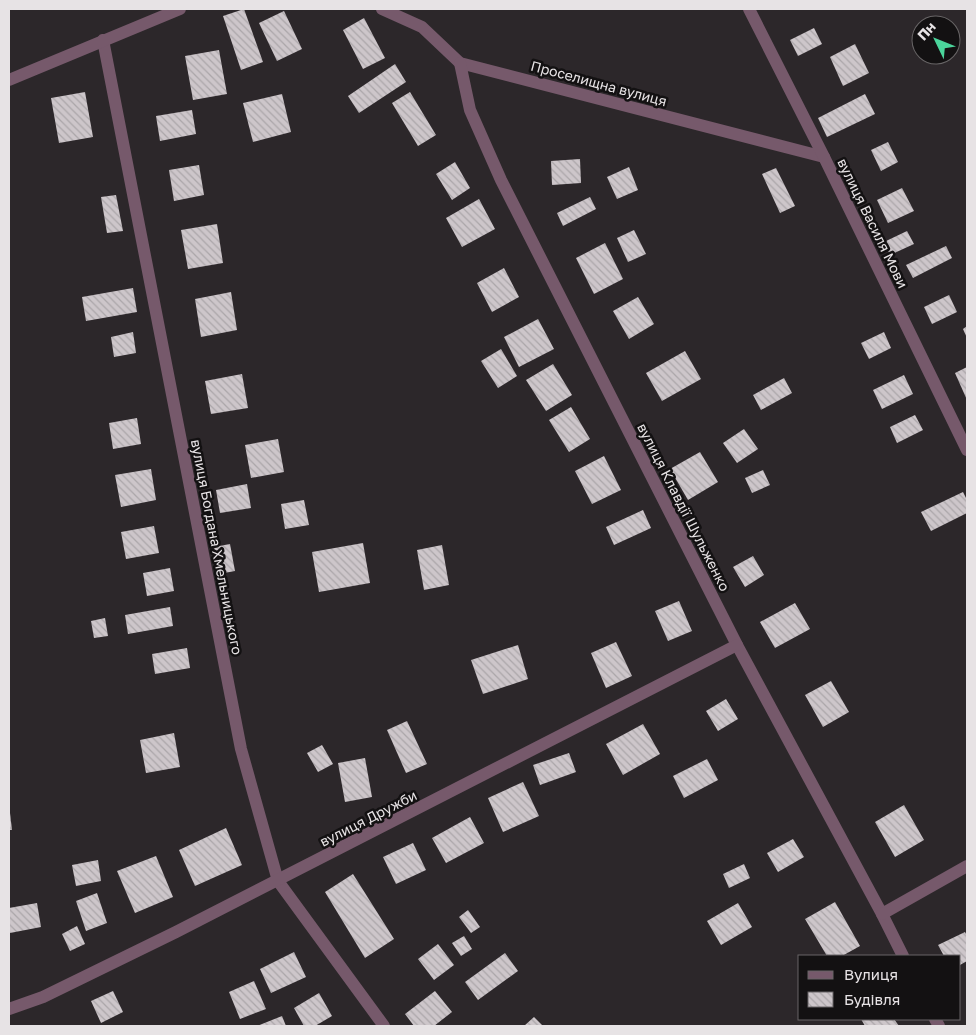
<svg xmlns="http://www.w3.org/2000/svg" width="976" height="1035" viewBox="0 0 976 1035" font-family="'Golos Text',sans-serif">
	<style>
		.building { fill: url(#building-back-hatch) }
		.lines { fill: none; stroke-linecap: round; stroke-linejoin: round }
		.minor { stroke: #76596b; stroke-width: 12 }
		.labels { text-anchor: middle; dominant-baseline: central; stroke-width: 5; stroke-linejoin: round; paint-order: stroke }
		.street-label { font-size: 14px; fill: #e7e3e5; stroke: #131112 }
	</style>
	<defs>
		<pattern id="building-back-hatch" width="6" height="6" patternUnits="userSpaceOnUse" patternTransform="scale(1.25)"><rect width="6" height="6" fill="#cdc6ca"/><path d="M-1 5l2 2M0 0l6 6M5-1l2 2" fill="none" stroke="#aba6a9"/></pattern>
	</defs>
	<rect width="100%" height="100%" fill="#2c272a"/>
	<g class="building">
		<path d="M244,9L263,62L241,70L223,16Z"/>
		<path d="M284,11L302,49L277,61L259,23Z"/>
		<path d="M364,18L385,58L363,69L343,30Z"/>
		<path d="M814,28L822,44L798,56L790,40Z"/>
		<path d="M855,44L869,73L843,86L830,57Z"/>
		<path d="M219,50L227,94L193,100L185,56Z"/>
		<path d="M395,64L406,82L359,113L348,96Z"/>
		<path d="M85,92L93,137L59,143L51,98Z"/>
		<path d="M410,92L436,135L418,146L392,103Z"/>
		<path d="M282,94L291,132L253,142L243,103Z"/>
		<path d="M865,94L875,114L827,137L818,118Z"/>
		<path d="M192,110L196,134L160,141L156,116Z"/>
		<path d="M888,142L898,162L881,171L871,150Z"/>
		<path d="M580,159L581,183L552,185L551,161Z"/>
		<path d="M455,162L470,188L452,200L436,174Z"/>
		<path d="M199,165L204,195L174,201L169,170Z"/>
		<path d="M629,167L638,190L617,199L607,177Z"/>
		<path d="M776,168L795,206L780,213L762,174Z"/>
		<path d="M902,188L914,211L888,223L877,200Z"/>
		<path d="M116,195L123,231L107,233L101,197Z"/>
		<path d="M590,197L596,209L563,226L557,213Z"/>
		<path d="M479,199L495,229L462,247L446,218Z"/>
		<path d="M217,224L223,263L188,269L181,230Z"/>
		<path d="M634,230L646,254L628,262L617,238Z"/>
		<path d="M907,231L914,244L890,255L884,242Z"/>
		<path d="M605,243L623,279L594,294L576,258Z"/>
		<path d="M946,246L952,258L913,278L906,265Z"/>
		<path d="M504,268L519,297L492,312L477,283Z"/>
		<path d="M133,288L137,312L86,321L82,297Z"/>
		<path d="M231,292L237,330L201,337L195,299Z"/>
		<path d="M949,295L957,312L932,324L924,307Z"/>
		<path d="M638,297L654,324L629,339L613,311Z"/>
		<path d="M538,319L554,349L519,367L504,337Z"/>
		<path d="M967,326V338L963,329Z"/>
		<path d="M133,332L136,353L114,357L111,337Z"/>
		<path d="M884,332L891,348L869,359L861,343Z"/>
		<path d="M501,349L517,376L498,388L481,361Z"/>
		<path d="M685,351L701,379L662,401L646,373Z"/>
		<path d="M553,364L572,395L546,411L526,380Z"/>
		<path d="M967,367V400L955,373Z"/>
		<path d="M242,374L248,408L211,414L205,381Z"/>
		<path d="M904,375L913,394L882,409L873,390Z"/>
		<path d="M784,378L792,393L761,410L753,395Z"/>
		<path d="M571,407L590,439L569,452L549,420Z"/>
		<path d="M915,415L923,430L897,443L890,427Z"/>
		<path d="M137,418L141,444L113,449L109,423Z"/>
		<path d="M744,429L758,449L737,463L723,443Z"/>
		<path d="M278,439L284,472L251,478L245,445Z"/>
		<path d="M700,452L718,482L688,500L670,469Z"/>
		<path d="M604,456L621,490L592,504L575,471Z"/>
		<path d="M151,469L156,500L121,507L115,475Z"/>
		<path d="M763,470L770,485L752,493L745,478Z"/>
		<path d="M247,484L251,508L220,513L216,490Z"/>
		<path d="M963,492L967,500V513L931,531L921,512Z"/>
		<path d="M304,500L309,525L285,529L281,504Z"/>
		<path d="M643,510L651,528L614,545L606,527Z"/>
		<path d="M154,526L159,553L126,559L121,532Z"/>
		<path d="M363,543L370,583L319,592L312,552Z"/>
		<path d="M230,544L235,571L219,574L214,547Z"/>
		<path d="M442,545L449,585L424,590L417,550Z"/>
		<path d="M753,556L764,575L745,587L733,567Z"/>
		<path d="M170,568L174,591L147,596L143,573Z"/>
		<path d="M679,601L692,631L668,641L655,611Z"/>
		<path d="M795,603L810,629L775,648L760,622Z"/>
		<path d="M170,607L173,626L128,634L125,615Z"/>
		<path d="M105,618L108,636L94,638L91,621Z"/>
		<path d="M616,642L632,676L606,688L591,653Z"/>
		<path d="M518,645L528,679L483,694L471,660Z"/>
		<path d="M187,648L190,668L155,674L152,654Z"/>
		<path d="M831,681L849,712L823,727L805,695Z"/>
		<path d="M726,699L738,719L718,731L706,711Z"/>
		<path d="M407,721L427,764L406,773L387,730Z"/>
		<path d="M643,724L660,754L623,775L606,744Z"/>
		<path d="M174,733L180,767L146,773L140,740Z"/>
		<path d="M322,745L333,764L318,772L307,753Z"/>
		<path d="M569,753L576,772L540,785L533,765Z"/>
		<path d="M365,758L372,797L345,802L338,763Z"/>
		<path d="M707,759L718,780L684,798L673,776Z"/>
		<path d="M523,782L539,816L503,832L488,798Z"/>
		<path d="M904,805L924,840L895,857L875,822Z"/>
		<path d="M9,813H10L12,830H9Z"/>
		<path d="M470,817L484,843L446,863L432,838Z"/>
		<path d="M226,828L242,865L195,886L179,850Z"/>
		<path d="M793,839L804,857L778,872L767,853Z"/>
		<path d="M413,843L426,870L396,884L383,857Z"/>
		<path d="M156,856L173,897L135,913L117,871Z"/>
		<path d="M98,860L101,881L76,886L72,865Z"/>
		<path d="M744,864L750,878L729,888L723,874Z"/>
		<path d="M353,874L394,939L365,958L325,892Z"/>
		<path d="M97,893L107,923L86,931L76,901Z"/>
		<path d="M835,902L860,946L842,956H827L805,919Z"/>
		<path d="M37,903L41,927L10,933L9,908Z"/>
		<path d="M738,903L752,927L721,945L707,921Z"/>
		<path d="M468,910L480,927L471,933L459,917Z"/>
		<path d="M77,926L85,944L70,951L62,934Z"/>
		<path d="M965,932L967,936V961L960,965V956H944L938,945Z"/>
		<path d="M464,936L472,949L461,956L452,943Z"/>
		<path d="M438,944L454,965L434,980L418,959Z"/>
		<path d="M294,952L306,977L271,993L260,969Z"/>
		<path d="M505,953L518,971L478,1000L465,982Z"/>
		<path d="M254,981L266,1009L240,1019L229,992Z"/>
		<path d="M113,991L123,1012L101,1023L91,1001Z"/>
		<path d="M435,991L452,1012L434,1026H414L405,1014Z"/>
		<path d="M319,993L332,1016L315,1026H304L294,1008Z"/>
		<path d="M282,1016L286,1026H257Z"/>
		<path d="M534,1017L543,1026H524Z"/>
		<path d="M861,1019H894L899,1026H865Z"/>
	</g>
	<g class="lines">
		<g class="minor">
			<path d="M382,9L422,27L460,63L824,157"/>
			<path d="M749,9L824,157L967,450"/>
			<path d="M103,40L241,749L278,881L384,1026"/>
			<path d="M460,63L470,110L501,180L737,645L882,914L903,956"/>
			<path d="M9,80L180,9"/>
			<path d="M882,914L967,866"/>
			<path d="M9,1009L43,997L176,932L737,645"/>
			<path d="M935,1019L939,1026"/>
		</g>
	</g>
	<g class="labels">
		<g class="street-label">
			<text transform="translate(599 83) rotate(15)">Проселищна вулиця</text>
			<text transform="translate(873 223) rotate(64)">вулиця Василя Мови</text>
			<text transform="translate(684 507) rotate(63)">вулиця Клавдії Шульженко</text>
			<text transform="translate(217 547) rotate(79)">вулиця Богдана Хмельницького</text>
			<text transform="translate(368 818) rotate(-27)">вулиця Дружби</text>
		</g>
	</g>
	<rect width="976" height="1035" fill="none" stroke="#e7e3e5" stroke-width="20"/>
	<rect x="798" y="955" width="162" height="65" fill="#131112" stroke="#686566"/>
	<rect x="808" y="971" width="25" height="8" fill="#76596b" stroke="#686566"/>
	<text x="844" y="980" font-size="15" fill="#e7e3e5">Вулиця</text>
	<rect x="808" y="992" width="25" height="15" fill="url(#building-back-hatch)" stroke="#686566"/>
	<text x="844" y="1005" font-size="15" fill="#e7e3e5">Будівля</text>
	<g transform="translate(936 40) rotate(313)"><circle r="24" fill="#131112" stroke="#686566"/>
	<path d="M0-4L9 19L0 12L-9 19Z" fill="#4bd49b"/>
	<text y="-8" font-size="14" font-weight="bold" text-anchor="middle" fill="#e7e3e5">Пн</text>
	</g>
</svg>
